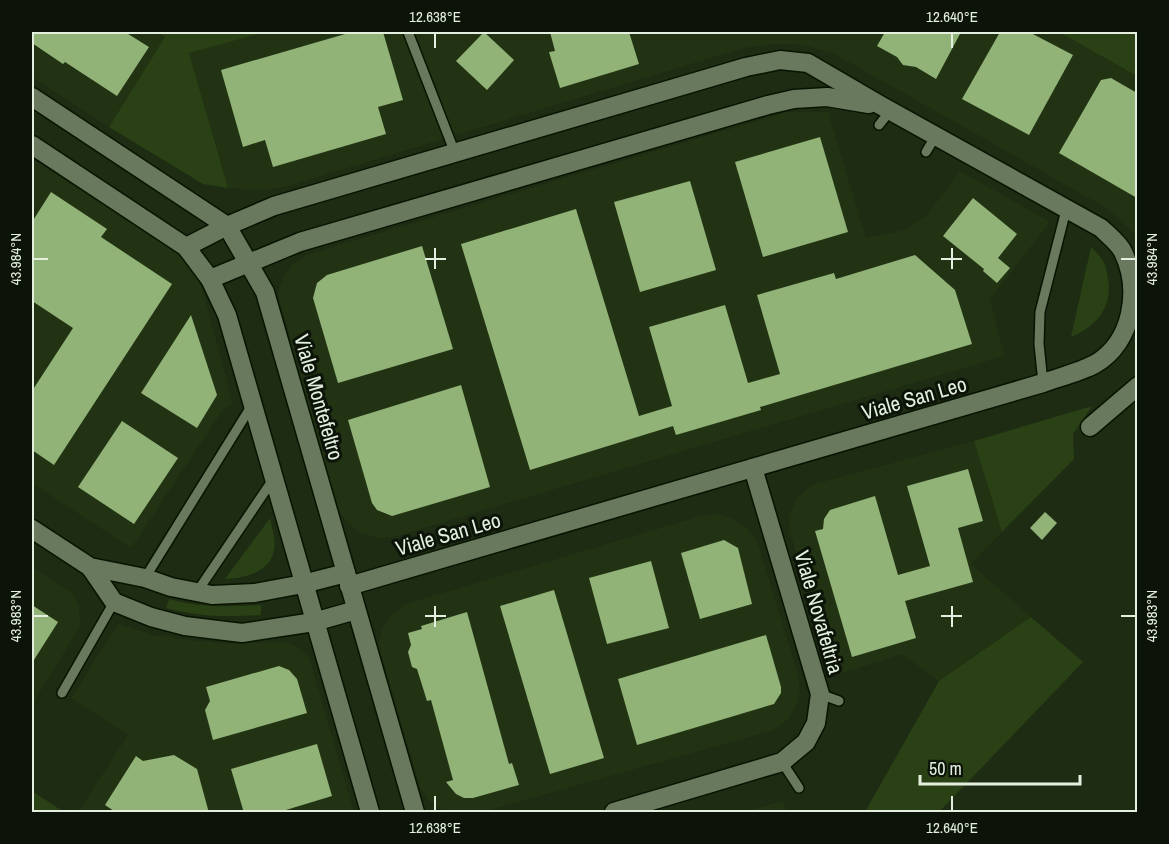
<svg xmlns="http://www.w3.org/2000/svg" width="1169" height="844" viewBox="0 0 1169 844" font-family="'Archivo Narrow',sans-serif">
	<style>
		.built { fill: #223313 }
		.green { fill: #2a4115 }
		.building { fill: #91b378 }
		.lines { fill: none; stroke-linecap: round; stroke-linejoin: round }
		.lane-casing { stroke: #081400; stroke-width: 12 }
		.street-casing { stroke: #081400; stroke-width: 21 }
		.lane { stroke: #68795d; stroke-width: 9 }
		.street { stroke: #68795d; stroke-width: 18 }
		.ticks { fill: none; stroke: #e5efdf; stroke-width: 2 }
		.labels { text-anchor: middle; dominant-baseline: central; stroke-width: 6; stroke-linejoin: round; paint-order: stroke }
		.street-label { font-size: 21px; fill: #e5efdf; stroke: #0c1308 }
		.neatline { fill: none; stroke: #e5efdf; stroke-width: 2 }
		.ticks-label { font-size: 15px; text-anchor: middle; fill: #e5efdf }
	</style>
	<rect width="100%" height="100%" fill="#1e2c13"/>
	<g class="built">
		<path d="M32,32H157L165,37L109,127L32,77Z"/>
		<path d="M265,32H1059L1137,76V236L1110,210L833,53L803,45L777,44L744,48L281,188L254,190L228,188L189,52Z"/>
		<path d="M787,112H828L866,238L905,230L927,215L960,171L1050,222L990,299L1004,356L393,537L377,538L361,533L348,523L338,509L278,294L283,278L292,265L306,255Z"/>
		<path d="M32,159L176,251L191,268L202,288L233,405L224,408L131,548L32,483Z"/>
		<path d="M974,441L1002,532L971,564L1031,617L939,681L902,654L836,675L790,533V514L797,498L811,485Z"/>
		<path d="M717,514L733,519L747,528L757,541L798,674L800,691L796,706L787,720L774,730L482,812H450L443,810L429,801L420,787L378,644L383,628L392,614L406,604L701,516Z"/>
		<path d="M32,567L72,593L79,604L80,626L32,705Z"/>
		<path d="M118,624L153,635L190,640L231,644L286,642L299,648L309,658L354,812H78L128,735L71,698Z"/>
		<path d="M783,801L787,812H745Z"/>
	</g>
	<g class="green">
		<path d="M157,32H265L189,53L228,188L203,184L109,127L165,37Z"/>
		<path d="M1059,32H1137V76Z"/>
		<path d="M1091,247C1095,251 1100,256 1103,261C1106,266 1107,273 1108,279C1113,307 1096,327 1071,337Z"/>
		<path d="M1092,406L1073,434L1074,459L1002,532L974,441Z"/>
		<path d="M270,518C272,528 276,540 274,550C270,573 243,578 225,579Z"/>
		<path d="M169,599C200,608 229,607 261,605V615C228,617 199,617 166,608Z"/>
		<path d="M1031,617L1083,662L939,812H865L939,681Z"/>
		<path d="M32,791L64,812H32Z"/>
	</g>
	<g class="building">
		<path d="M32,32H125L149,47L117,96L65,62L63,64L32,43Z"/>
		<path d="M352,32H383L403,100L378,107L386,134L273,167L265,140L243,147L221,70Z"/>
		<path d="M484,32L514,60L487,90L456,61Z"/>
		<path d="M550,32H629L639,64L560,88L549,52L555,51Z"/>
		<path d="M885,32H961L936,79L916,67L903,65L897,57L877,46Z"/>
		<path d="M1000,32H1029L1073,55L1029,135L962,99Z"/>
		<path d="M1111,78L1137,93V198L1059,153L1101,80Z"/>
		<path d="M820,137L848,232L763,257L735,162Z"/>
		<path d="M690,181L716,270L640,292L614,202Z"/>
		<path d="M51,192L107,229L101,237L172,284L54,465L32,450V391L73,328L32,301V222Z"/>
		<path d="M973,198L1017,234L998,258L1010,268L997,283L983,271L984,269L943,236Z"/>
		<path d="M576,209L639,416L672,406L649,327L725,305L748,383L780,374L757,295L834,273L836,279L915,255L955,290L972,344L760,407L761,410L676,435L673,426L530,470L461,244Z"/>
		<path d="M422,246L453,349L338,383L313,298L317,283L327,275Z"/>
		<path d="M191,315L217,395L197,428L141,393Z"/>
		<path d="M461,385L490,487L392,516L377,510L372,503L348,420Z"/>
		<path d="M122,421L178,458L134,524L78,487Z"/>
		<path d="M968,469L983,521L958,528L973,582L905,601L916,638L852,657L815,531L823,529L824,519L830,510L875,496L898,575L930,566L907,486Z"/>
		<path d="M1045,512L1057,523L1042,540L1030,528Z"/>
		<path d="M724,540L738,548L752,604L700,619L681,553Z"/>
		<path d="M651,561L669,628L607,644L589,578Z"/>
		<path d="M554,590L604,758L550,774L500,606Z"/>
		<path d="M32,605L58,622L32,663Z"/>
		<path d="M467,612L509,764L512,763L519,785L473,798H464L456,794L446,782L453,780L431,700L427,701L417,669L412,667L408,652L411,645L408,633L422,629L421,626Z"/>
		<path d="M766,635L781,687V693L774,704L637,745L618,679Z"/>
		<path d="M279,666L289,670L297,679L307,713L213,740L205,710L210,701L206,687Z"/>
		<path d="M317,744L332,796L276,813H244L231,769Z"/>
		<path d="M174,755L197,769L209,813H117L105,805L136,756L143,761Z"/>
	</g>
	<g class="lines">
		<defs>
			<g id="lane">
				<path d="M408,32L455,153"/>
				<path d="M879,125L890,111"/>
				<path d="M926,152L935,137"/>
				<path d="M1043,383L1039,344L1040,312L1066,210"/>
				<path d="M145,578L252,405"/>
				<path d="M197,592L274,478"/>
				<path d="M62,693L114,602"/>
				<path d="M820,694L839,701"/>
				<path d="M782,762L799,788"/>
			</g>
			<g id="street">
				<path d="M32,97L227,226L265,292L415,812"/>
				<path d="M32,145L186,247L210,279L227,315L370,812"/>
				<path d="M186,247L227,226L274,206L746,67L780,60L808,63L880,105L1101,228C1108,235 1119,243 1123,252C1141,289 1133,342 1095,364C1080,372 1060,377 1043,383L349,586"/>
				<path d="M210,279L300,242L768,105L794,99L827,97L869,104"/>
				<path d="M1090,427L1138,386"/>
				<path d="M32,529L90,567L145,578L171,587L212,595L255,593L303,584L346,573"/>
				<path d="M90,567L114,602L151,617L185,626L242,633L314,622L356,610"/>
				<path d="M614,812L782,762L806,742L816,723L820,694L753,468"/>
			</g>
		</defs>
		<use href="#lane" class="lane-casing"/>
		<use href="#street" class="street-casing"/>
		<use href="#lane" class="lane"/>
		<use href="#street" class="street"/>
	</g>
	<path class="ticks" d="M435,33V48M952,33V48M435,248V269M952,248V269M33,259H48M425,259H446M941,259H962M1121,259H1136M435,606V627M952,606V627M33,616H48M425,616H446M941,616H962M1121,616H1136M435,796V811M952,796V811"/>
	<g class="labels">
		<g class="street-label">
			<text transform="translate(319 397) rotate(74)">Viale Montefeltro</text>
			<text transform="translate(914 398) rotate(-16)">Viale San Leo</text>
			<text transform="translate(448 534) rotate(-16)">Viale San Leo</text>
			<text transform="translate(819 612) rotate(74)">Viale Novafeltria</text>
		</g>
	</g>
	<rect width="1169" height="844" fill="none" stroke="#0c1308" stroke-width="66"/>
	<path d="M920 775v9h160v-9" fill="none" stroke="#e5efdf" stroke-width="3"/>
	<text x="929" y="775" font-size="18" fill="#e5efdf" stroke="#0c1308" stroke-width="4.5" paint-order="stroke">50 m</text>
	<rect x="33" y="33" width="1103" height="778" class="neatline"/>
	<g class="ticks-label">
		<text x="435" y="22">12.638°E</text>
		<text x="952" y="22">12.640°E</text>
		<text transform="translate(16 259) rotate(-90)" y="5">43.984°N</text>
		<text transform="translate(1152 259) rotate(-90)" y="5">43.984°N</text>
		<text transform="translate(16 616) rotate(-90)" y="5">43.983°N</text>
		<text transform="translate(1152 616) rotate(-90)" y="5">43.983°N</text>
		<text x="435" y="833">12.638°E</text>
		<text x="952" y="833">12.640°E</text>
	</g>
</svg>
